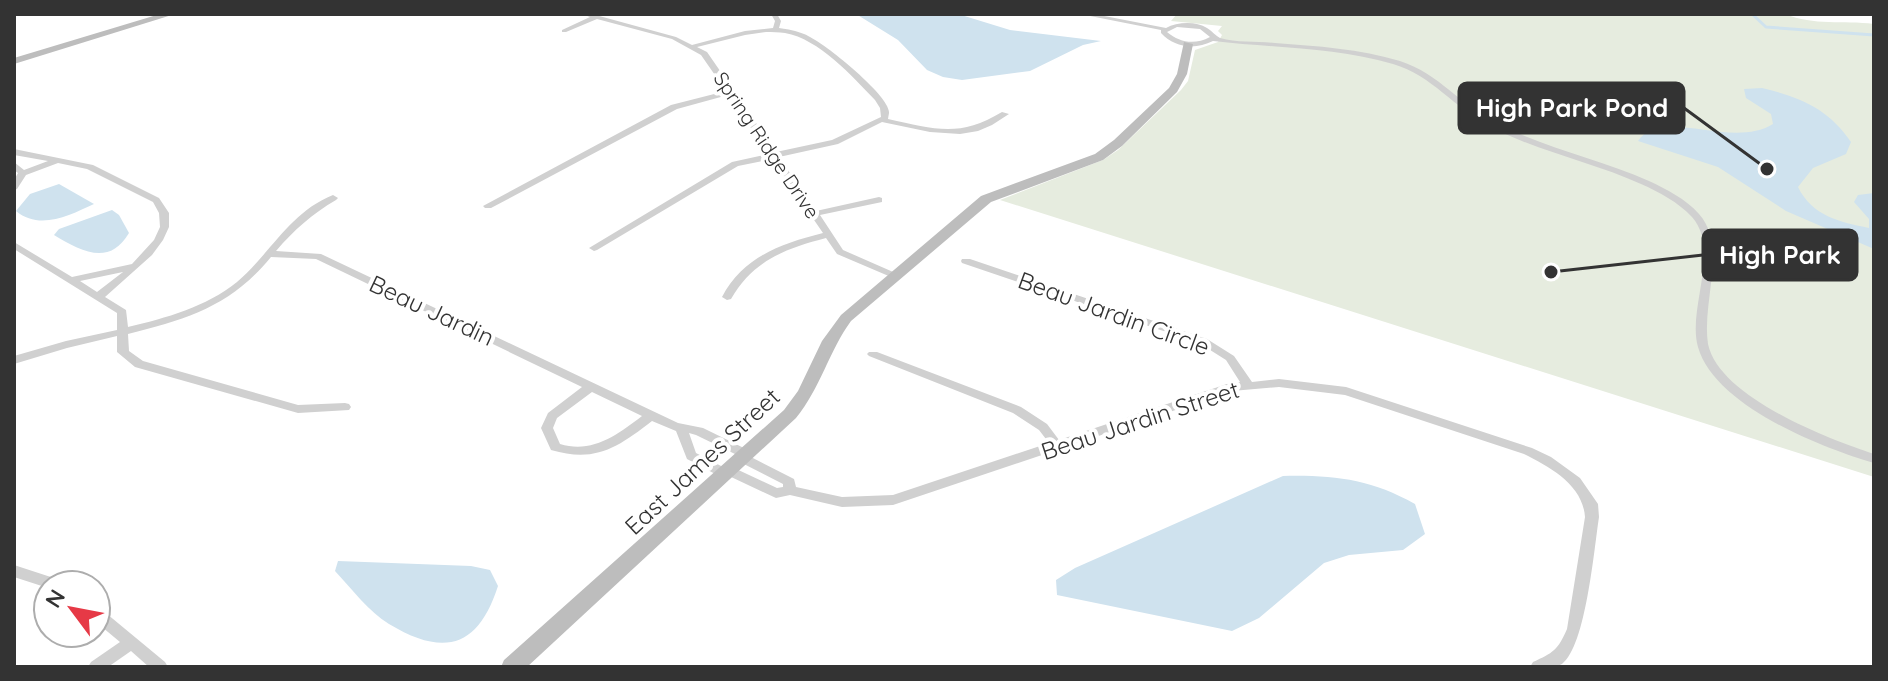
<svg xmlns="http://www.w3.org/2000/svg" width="1888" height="681" viewBox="0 0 1888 681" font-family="Quicksand,sans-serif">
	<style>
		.green { fill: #e6ecdf }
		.water { fill: #cfe2ee }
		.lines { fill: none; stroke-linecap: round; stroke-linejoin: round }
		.stream { stroke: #cfe2ee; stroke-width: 3 }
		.street { fill: #d0d0d0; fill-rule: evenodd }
		.secondary { fill: #bdbdbd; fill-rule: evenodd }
		.labels { text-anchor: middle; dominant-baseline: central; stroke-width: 8; stroke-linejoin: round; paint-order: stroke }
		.far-street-label { font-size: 20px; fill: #333; stroke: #fff }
		.street-label { font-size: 24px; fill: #333; stroke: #fff }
		.leader { fill: none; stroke: #333; stroke-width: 3 }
		.callout-dot { fill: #333; stroke: #fff; stroke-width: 3 }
		.callout { fill: #333; stroke: #333; stroke-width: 3 }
		.callout-label { font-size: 26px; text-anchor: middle; font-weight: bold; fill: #fff }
	</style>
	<rect width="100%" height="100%" fill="#fff"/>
	<path class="green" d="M1177,14H1785C1814,26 1843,20 1874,24V477L1000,200L1103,160L1118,150L1181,90L1188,81L1195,50L1218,42L1222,35L1218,31L1222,26L1171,21Z"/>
	<g class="water">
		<path d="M856,14H958L1010,30L1101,41L1083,45L1030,71L962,80L943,77L927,70L898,40Z"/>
		<path d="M1762,88C1800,97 1829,109 1851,142L1846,154L1813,168L1798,187C1812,216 1840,222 1869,228V219L1854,202L1858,195L1874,193V249L1786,211L1718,167L1638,141C1662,106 1731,150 1773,124L1771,114L1746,98L1744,89Z"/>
		<path d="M59,184L94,204C70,215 40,231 16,211L30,194Z"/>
		<path d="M112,210L119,215L129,233C109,267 81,251 54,235L59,229Z"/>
		<path d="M1283,476C1334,475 1370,479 1415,504L1425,534L1403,550L1349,555L1324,563L1259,618L1232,631L1057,595L1056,580L1075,568Z"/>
		<path d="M338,561L471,566L490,570L498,586C478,648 444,657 389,624C369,612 351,588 335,571Z"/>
	</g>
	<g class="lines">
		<path class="stream" d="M1752,14L1766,27L1874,35"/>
		<g class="street">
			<path d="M582,14H592L676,37L692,45L745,31L773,28L775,21L771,14H777L781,21L779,28C787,29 797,31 804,34C824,42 879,88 887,106C890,113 889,112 888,119C935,129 959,138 1002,112L1009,114L992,125L978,131L960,134L930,132L882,122L838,144L779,157L816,211L879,197L882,198V202L820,215L843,250L900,275L895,278L891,277L837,254L826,238C784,249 753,261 731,299L727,300L722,297C743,257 780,244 823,233L772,159L738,166L597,250L594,251L589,248L732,162L769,154L728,95L677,109L491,208H485L483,206L671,105L726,91L701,55L672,39L597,19L566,32H562V30L590,17ZM766,32C772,32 779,32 785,33C819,39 852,76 875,100L880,108L881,117L832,140L776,152L707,52L697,47L745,35Z"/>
			<path d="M1080,14H1094L1166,28C1177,22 1196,21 1207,28C1212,31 1216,36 1220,38C1237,43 1258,41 1275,43C1317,46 1360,49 1400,61C1440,74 1461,106 1496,123C1545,148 1599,159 1649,181C1666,189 1686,199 1699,214C1716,233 1714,260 1711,283C1709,303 1705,324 1708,344C1719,397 1828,439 1874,454V463C1821,448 1714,405 1698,347C1687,309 1721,250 1692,217C1678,202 1659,192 1641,184C1592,162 1536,151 1489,126C1453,107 1433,76 1393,64C1335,47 1273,48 1213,41C1195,50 1175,48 1161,33V30ZM1177,27L1200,29L1210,37C1195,45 1180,43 1167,32Z"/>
			<path d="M14,149L93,165L159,198L169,213V227L163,240L152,255L105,297L126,310L128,327C166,318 206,307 237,282C270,254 290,212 333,195L338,198L336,200C312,214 294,230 276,251L321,254L678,423L703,428L748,450L750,453L749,456L794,479L796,487L842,497L893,495L1049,443L1039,430L1013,413L869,356L867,354L869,352H877L1021,407L1047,424L1059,440L1227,384L1240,382L1226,360L1199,343L962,263L961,261L962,259H970L1207,339L1234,356L1252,382L1279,379L1346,387L1532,448L1551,457L1580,478L1598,504L1599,517C1594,549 1586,646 1562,664C1553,669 1540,667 1530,667L1533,662C1553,653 1558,650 1567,629L1585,517C1583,485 1550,467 1524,454L1345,395L1279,387L1232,391L893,505L842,507L790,495L776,498L729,476L724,478L719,476L687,459L676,431L652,421C617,448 595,463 551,450L541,428L548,413L582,387L316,259L271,257C231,306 188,319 128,334L129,351L143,361L298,405L345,403L349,404L351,407L349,410L298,413L135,367L117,352V336L67,348L14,364V356L66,341L117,330V313L14,249V242L72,277L132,264L154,240L160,227L159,213L153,202L87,169L58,163L26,175L17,189L14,190V180L18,173L14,170V162L24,170L48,161L14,155ZM123,272L97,292L80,281ZM592,392L642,416C617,435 592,454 560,444L553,428L557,418ZM689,433L696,435L735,454L734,457L736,460L783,484V487L777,488L732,467H723L696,453Z"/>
			<path d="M14,565L63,581L65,585H48V588L14,577Z"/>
			<path d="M96,607L101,609L165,662L168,667H149L131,651L108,667H88L91,662L120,642L96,622Z"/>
		</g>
		<g class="secondary">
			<path d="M160,14H175L14,64V58Z"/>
			<path d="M1184,42L1193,44L1187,74L1177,92L1122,146L1103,160L991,202L851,321C829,351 820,389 796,418L527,667H501L504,660L784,410L798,391L822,341L841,315L981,196L1095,154L1114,140L1169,88L1177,74Z"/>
		</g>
	</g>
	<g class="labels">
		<g class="far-street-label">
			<text transform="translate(767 145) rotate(56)">Spring Ridge Drive</text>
		</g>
		<g class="street-label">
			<text transform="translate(432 310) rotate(25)">Beau Jardin</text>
			<text transform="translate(1114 313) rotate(20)">Beau Jardin Circle</text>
			<text transform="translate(1140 420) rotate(-18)">Beau Jardin Street</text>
			<text transform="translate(702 461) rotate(-43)">East James Street</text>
		</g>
	</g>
	<path class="leader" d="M1767 169L1684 108M1551 272L1703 255"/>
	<g class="callout-dot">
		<circle cx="1767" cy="169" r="8"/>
		<circle cx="1551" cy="272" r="8"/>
	</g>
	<g class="callout">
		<rect x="1459" y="83" width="225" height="50" rx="8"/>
		<rect x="1703" y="230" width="154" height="50" rx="8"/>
	</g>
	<g class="callout-label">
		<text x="1572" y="117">High Park Pond</text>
		<text x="1780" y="264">High Park</text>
	</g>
	<rect width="1888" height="681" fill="none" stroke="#333333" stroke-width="32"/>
	<g transform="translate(72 609) rotate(302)"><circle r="38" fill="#ffffff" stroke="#adadad" stroke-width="2"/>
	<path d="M0-6L14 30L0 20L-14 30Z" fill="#e63946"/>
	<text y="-12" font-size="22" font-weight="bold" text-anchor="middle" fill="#333333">N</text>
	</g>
</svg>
